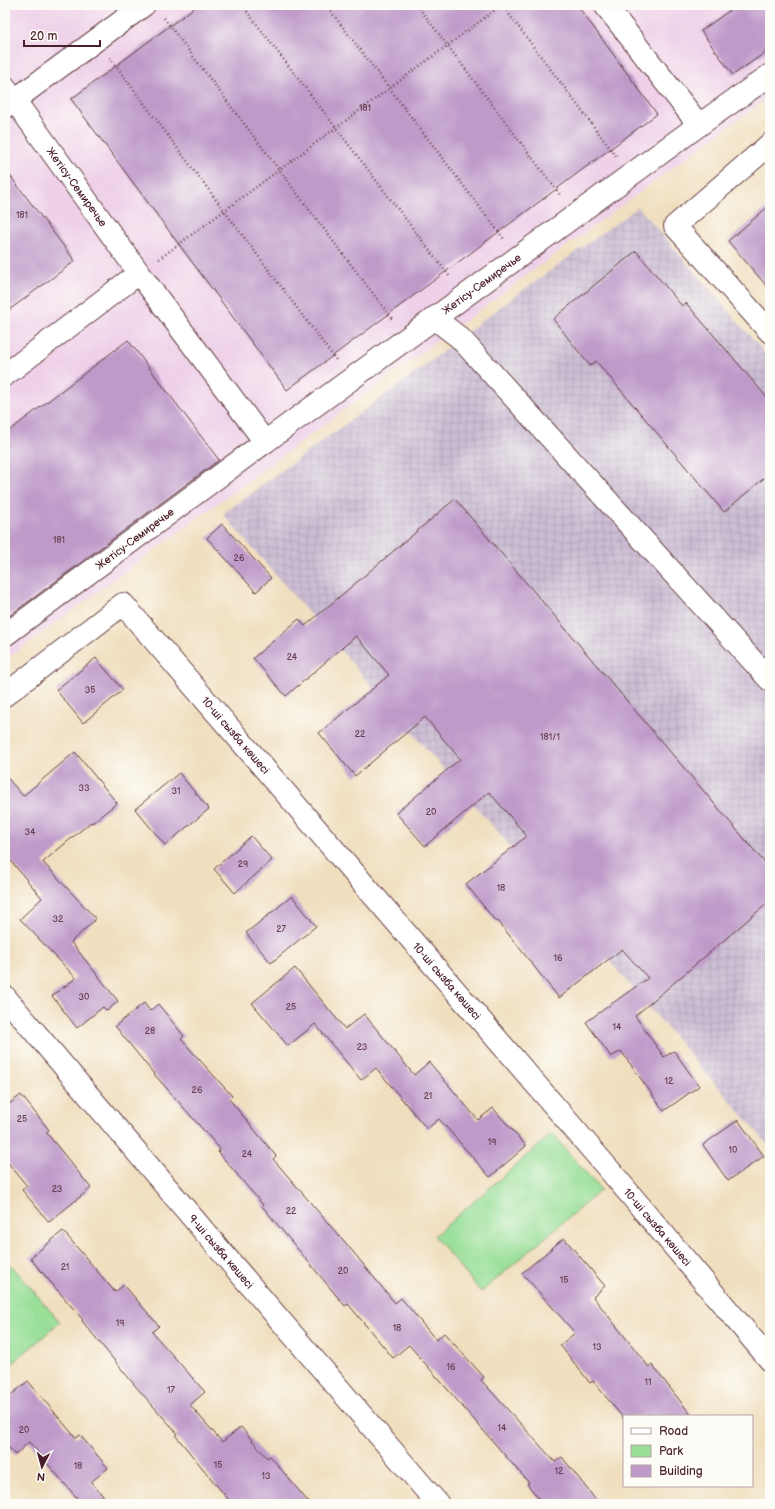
<svg xmlns="http://www.w3.org/2000/svg" width="775" height="1509" viewBox="0 0 775 1509" font-family="'Balsamiq Sans',sans-serif">
	<style>
		.built { fill: #eed0e8 }
		.industrial { fill: url(#industrial-grid) }
		.green { fill: #99df98; stroke: #727f62 }
		.building { fill: #be9ac9 }
		.lines { fill: none; stroke-linecap: round; stroke-linejoin: round }
		.minor-casing { stroke: #633c41; stroke-width: 24 }
		.path { stroke: #633c41; stroke-width: 2.5; stroke-dasharray: 1 3; stroke-linecap: butt }
		.minor { stroke: #fff; stroke-width: 22 }
		.labels { text-anchor: middle; dominant-baseline: central; stroke-width: 3; stroke-linejoin: round; paint-order: stroke }
		.number-label { font-size: 9px; fill: #673e52 }
		.street-label { font-size: 11px; fill: #4a1f2b; stroke: #fdfcf7 }
	</style>
	<defs>
		<pattern id="industrial-grid" width="8" height="8" patternUnits="userSpaceOnUse"><rect width="8" height="8" fill="#ccbed4"/><path d="M0 4h8M4 0v8" fill="none" stroke="#b1a3b6"/></pattern>
	</defs>
	<rect width="100%" height="100%" fill="#fdfcf7"/>
	<filter id="ink" filterUnits="userSpaceOnUse"><feTurbulence type="fractalNoise" baseFrequency=".025" numOctaves="2"/><feDisplacementMap in="SourceGraphic" scale="8" xChannelSelector="R" yChannelSelector="G"/><feConvolveMatrix kernelMatrix="1 2 1 2 8 2 1 2 1" color-interpolation-filters="sRGB"/></filter>
	<filter id="wash" filterUnits="userSpaceOnUse"><feTurbulence type="fractalNoise" baseFrequency=".012" numOctaves="4" result="noise"/><feDisplacementMap in="SourceGraphic" scale="16" xChannelSelector="R" yChannelSelector="G"/><feGaussianBlur stdDeviation="0.9" result="paint"/><feColorMatrix in="noise" values="0 0 0 0 0 0 0 0 0 0 0 0 0 0 0 0 0 1.4 0 .05"/><feComposite in="paint" operator="in"/></filter>
	<g filter="url(#wash)">
		<rect width="100%" height="100%" fill="#f0dfbf"/>
		<path class="built" d="M5,5H770V96L5,660Z"/>
		<path class="industrial" d="M638,207L770,359V1147L223,514L427,364L496,310Z"/>
		<g class="green">
			<path d="M552,1134L601,1190L481,1292L434,1236Z"/>
			<path d="M11,1265L60,1322L5,1370V1271Z"/>
		</g>
		<g id="blocks">
			<g class="building">
				<path d="M198,5H577L657,114L287,390L71,99Z"/>
				<path d="M737,5H770V49L733,75L701,31Z"/>
				<path d="M5,169L75,261L5,313Z"/>
				<path d="M770,205V290L728,241Z"/>
				<path d="M636,251L682,306L686,303L770,401V473L724,512L596,361L590,366L553,319Z"/>
				<path d="M128,340L219,460L5,619V434Z"/>
				<path d="M455,499L770,869V901L635,1016L664,1057L674,1051L699,1086L664,1111L621,1051L611,1057L586,1022L648,978L622,949L559,998L498,921L496,922L466,884L527,836L489,792L425,846L396,813L460,759L425,717L355,776L319,733L389,675L356,636L286,696L253,658L299,619L305,626Z"/>
				<path d="M222,524L271,578L256,592L207,538Z"/>
				<path d="M96,658L123,690L83,723L56,690Z"/>
				<path d="M75,752L117,803L92,823L91,822L43,862L96,919L71,942L118,1001L107,1011L103,1007L77,1028L52,996L76,978L20,919L42,898L5,854V775L23,796Z"/>
				<path d="M179,773L209,809L165,845L135,809Z"/>
				<path d="M251,836L272,860L235,893L214,869Z"/>
				<path d="M292,896L316,926L271,963L246,933Z"/>
				<path d="M295,968L345,1029L364,1014L414,1075L429,1062L478,1120L493,1108L526,1146L490,1177L439,1119L427,1129L376,1068L361,1080L315,1024L288,1046L252,1003Z"/>
				<path d="M144,1003L150,1011L158,1004L184,1036L181,1039L232,1096L229,1099L276,1156L273,1159L340,1237V1236L395,1303L401,1298L436,1340L444,1333L484,1377L481,1380L555,1462L562,1457L599,1504H543L527,1484L529,1483L409,1345L393,1358L348,1304L345,1306L262,1206L263,1205L218,1152L220,1149L154,1074L115,1026Z"/>
				<path d="M21,1095L49,1130L46,1132L91,1188L49,1222L22,1190L27,1186L5,1159V1107Z"/>
				<path d="M738,1120L764,1156L728,1181L703,1145Z"/>
				<path d="M63,1231L115,1292L124,1285L159,1326L152,1332L205,1392L190,1405L222,1442L241,1427L267,1458L270,1456L310,1504H232L176,1436L178,1434L137,1388L82,1321L83,1320L30,1258Z"/>
				<path d="M564,1238L605,1286L593,1297L649,1367L652,1365L692,1416H624V1419L593,1381L590,1383L560,1345L575,1333L522,1273Z"/>
				<path d="M28,1381L76,1438L80,1435L108,1468L91,1482L110,1504H82L29,1442L15,1455L5,1443V1400Z"/>
			</g>
		</g>
	</g>
	<g filter="url(#ink)">
		<use href="#blocks" fill-opacity="0" stroke="#633c41" stroke-width="1"/>
		<g class="lines">
			<defs>
				<g id="minor">
					<path id="s1" d="M5,87L139,273"/>
					<path d="M5,107L144,5"/>
					<path d="M699,125L770,75"/>
					<path d="M770,144L675,226L770,332"/>
					<path d="M434,318L460,338L770,680"/>
					<path d="M5,375L139,273L265,442L5,635"/>
					<path id="s2" d="M265,442L699,125L605,5"/>
					<path id="s3" d="M5,695L123,604L612,1173L770,1360"/>
					<path id="s4" d="M5,997L232,1264L438,1504"/>
				</g>
			</defs>
			<use href="#minor" class="minor-casing"/>
			<g class="path">
				<path d="M242,5L450,277"/>
				<path d="M326,5L504,239"/>
				<path d="M417,5L561,196"/>
				<path d="M502,5L616,156"/>
				<path d="M164,18L393,320"/>
				<path d="M110,58L336,360"/>
				<path d="M159,259L502,5"/>
			</g>
			<use href="#minor" class="minor"/>
		</g>
	</g>
	<g class="labels">
		<g class="number-label">
			<text x="365" y="108">181</text>
			<text x="22" y="215">181</text>
			<text x="59" y="540">181</text>
			<text x="239" y="558">26</text>
			<text x="292" y="657">24</text>
			<text x="90" y="690">35</text>
			<text x="360" y="734">22</text>
			<text x="550" y="737">181/1</text>
			<text x="84" y="788">33</text>
			<text x="176" y="791">31</text>
			<text x="431" y="812">20</text>
			<text x="30" y="832">34</text>
			<text x="243" y="864">29</text>
			<text x="501" y="888">18</text>
			<text x="58" y="919">32</text>
			<text x="281" y="929">27</text>
			<text x="558" y="958">16</text>
			<text x="84" y="997">30</text>
			<text x="291" y="1007">25</text>
			<text x="617" y="1027">14</text>
			<text x="150" y="1031">28</text>
			<text x="362" y="1047">23</text>
			<text x="669" y="1081">12</text>
			<text x="197" y="1090">26</text>
			<text x="428" y="1096">21</text>
			<text x="22" y="1119">25</text>
			<text x="492" y="1142">19</text>
			<text x="733" y="1150">10</text>
			<text x="247" y="1154">24</text>
			<text x="57" y="1189">23</text>
			<text x="291" y="1211">22</text>
			<text x="65" y="1267">21</text>
			<text x="343" y="1271">20</text>
			<text x="564" y="1280">15</text>
			<text x="120" y="1323">19</text>
			<text x="397" y="1328">18</text>
			<text x="597" y="1347">13</text>
			<text x="451" y="1367">16</text>
			<text x="648" y="1382">11</text>
			<text x="171" y="1390">17</text>
			<text x="502" y="1428">14</text>
			<text x="24" y="1430">20</text>
			<text x="218" y="1465">15</text>
			<text x="78" y="1466">18</text>
			<text x="559" y="1471">12</text>
			<text x="266" y="1476">13</text>
		</g>
		<g class="street-label">
			<text stroke="none"><textPath href="#s1" startOffset="123">Жетісу-Семиречье</textPath></text>
			<text stroke="none"><textPath href="#s2" startOffset="268">Жетісу-Семиречье</textPath></text>
			<text transform="translate(135 539) rotate(-37)">Жетісу-Семиречье</text>
			<text stroke="none"><textPath href="#s3" startOffset="322">10-ші сызба көшесі</textPath></text>
			<text stroke="none"><textPath href="#s3" startOffset="646">10-ші сызба көшесі</textPath></text>
			<text stroke="none"><textPath href="#s3" startOffset="970">10-ші сызба көшесі</textPath></text>
			<text stroke="none"><textPath href="#s4" startOffset="334">9-ші сызба көшесі</textPath></text>
		</g>
	</g>
	<rect width="775" height="1509" fill="none" stroke="#fdfcf7" stroke-width="20"/>
	<rect x="623" y="1415" width="130" height="72" fill="#fdfcf7" stroke="#b5a4a5"/>
	<rect x="631" y="1428" width="20" height="6" fill="#ffffff" stroke="#b5a4a5"/>
	<text x="659" y="1435" font-size="12" fill="#4a1f2b">Road</text>
	<rect x="631" y="1445" width="20" height="12" fill="#99df98" stroke="#b5a4a5"/>
	<text x="659" y="1455" font-size="12" fill="#4a1f2b">Park</text>
	<rect x="631" y="1465" width="20" height="12" fill="#be9ac9" stroke="#b5a4a5"/>
	<text x="659" y="1475" font-size="12" fill="#4a1f2b">Building</text>
	<g transform="translate(42 1467) rotate(186)" stroke="#fdfcf7" stroke-width="3" paint-order="stroke">
	<path d="M0-3L7 15L0 10L-7 15Z" fill="#4a1f2b"/>
	<text y="-6" font-size="11" font-weight="bold" text-anchor="middle" fill="#4a1f2b">N</text>
	</g>
	<path d="M24 40v6h76v-6" fill="none" stroke="#4a1f2b" stroke-width="2"/>
	<text x="30" y="40" font-size="12" fill="#4a1f2b" stroke="#fdfcf7" stroke-width="3" paint-order="stroke">20 m</text>
</svg>
